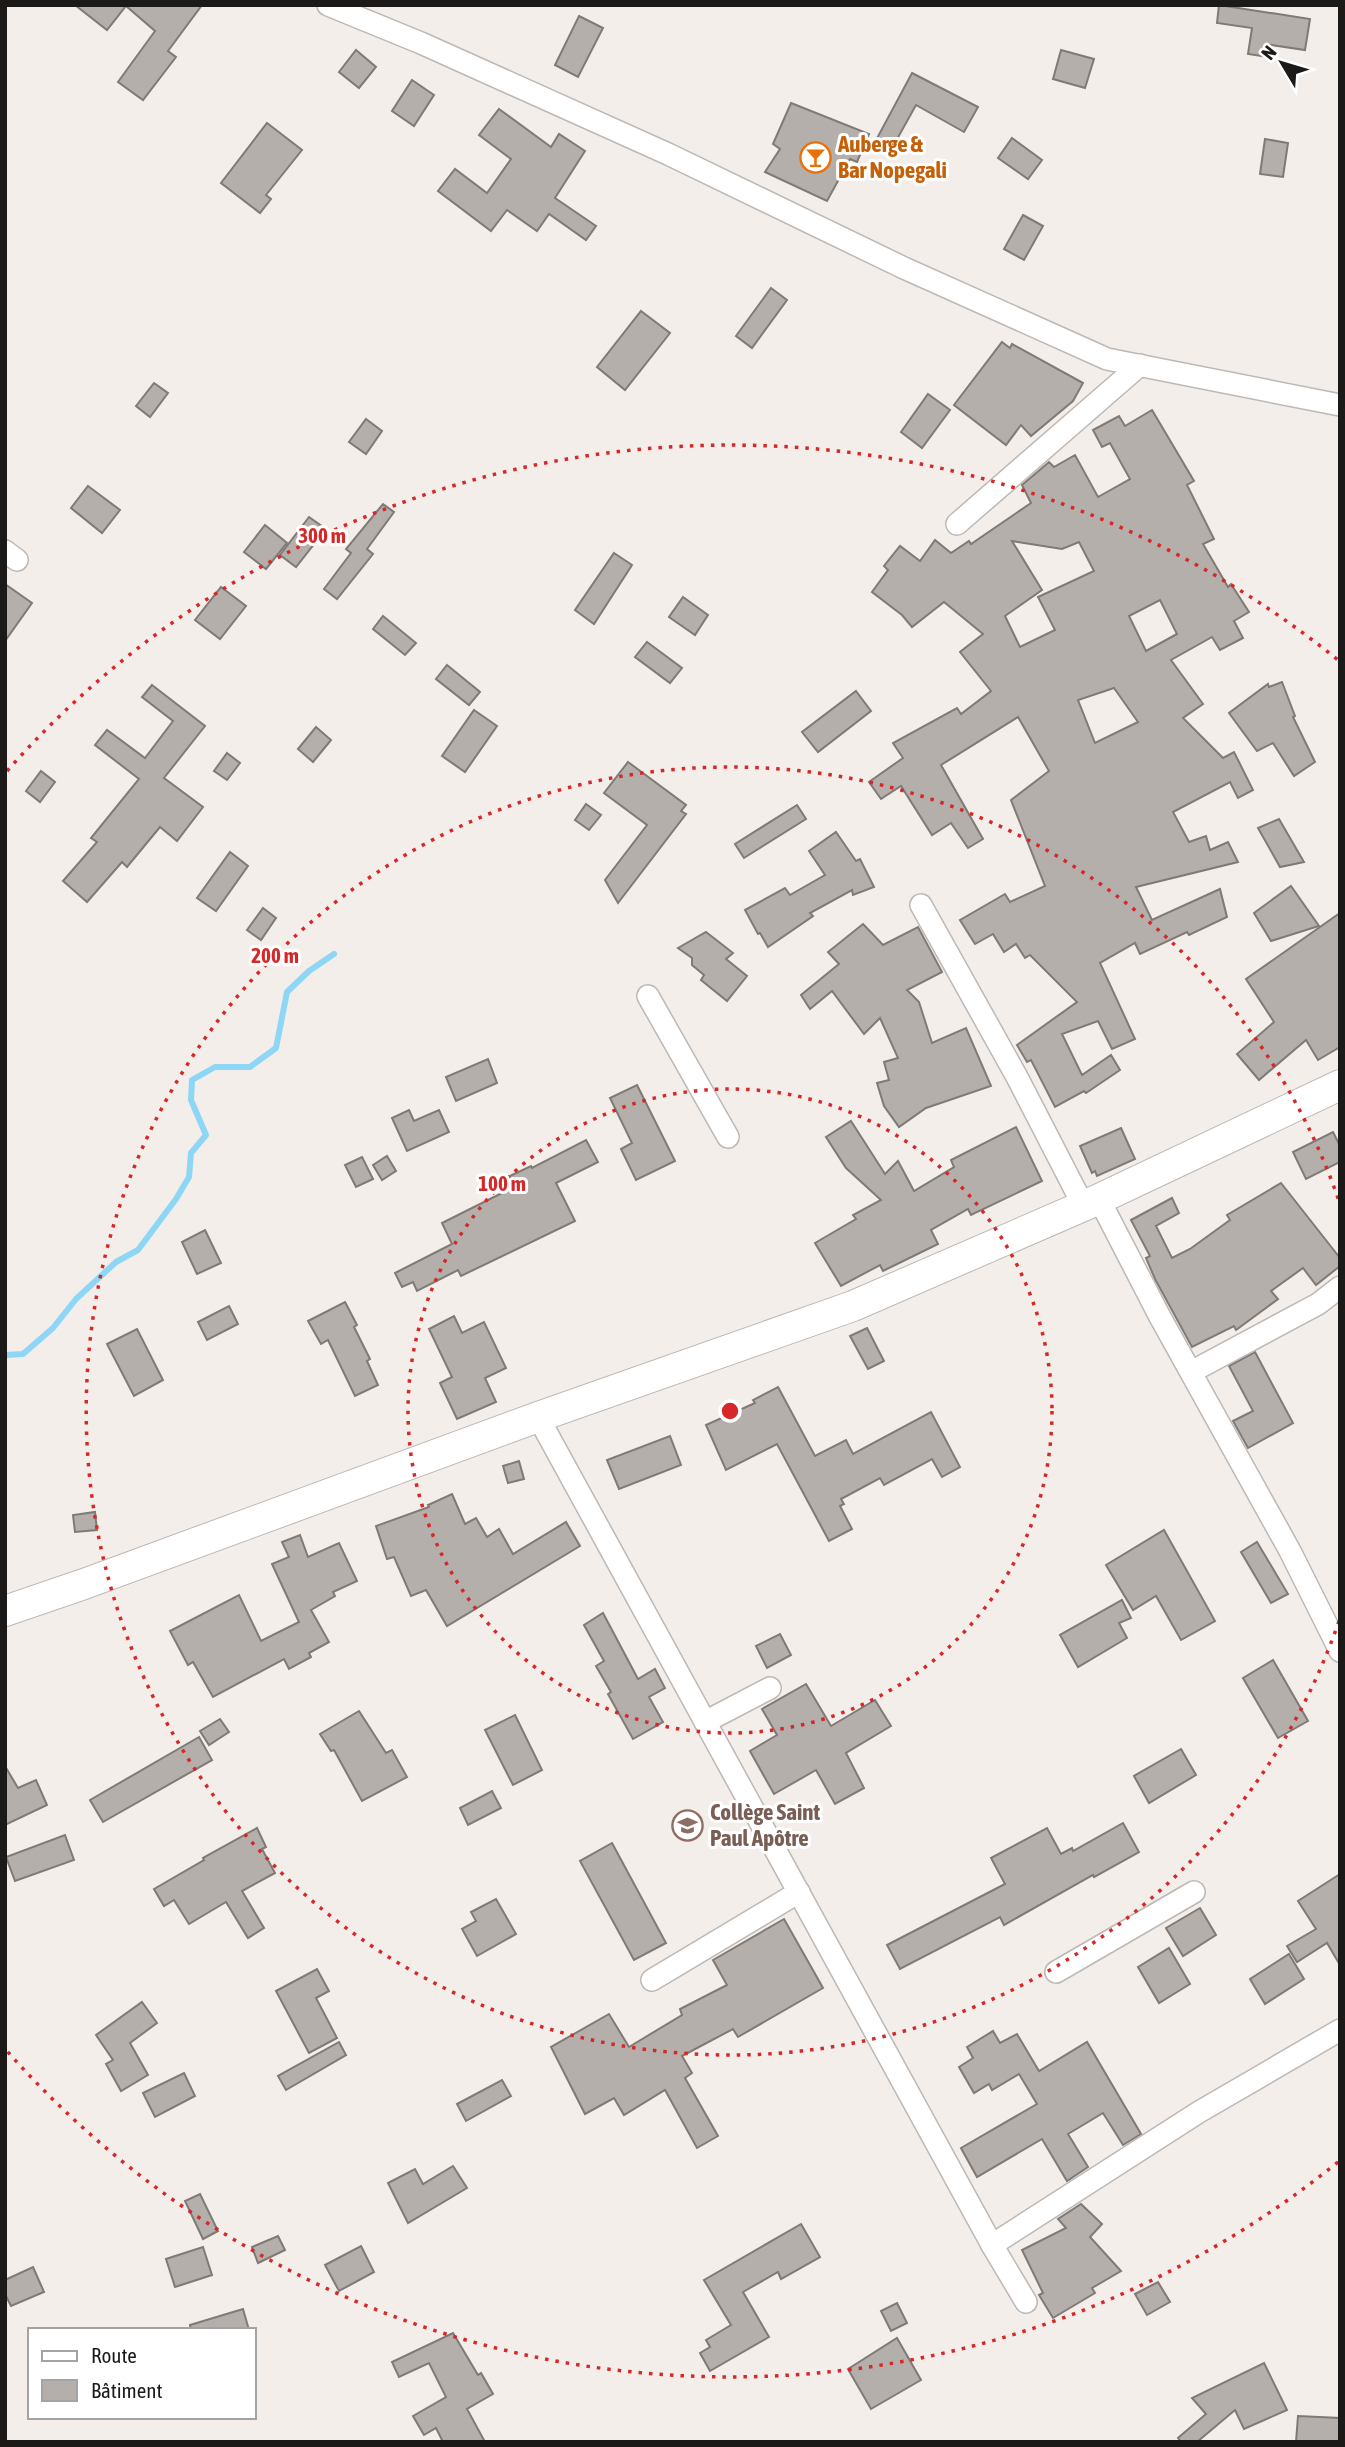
<svg xmlns="http://www.w3.org/2000/svg" width="1345" height="2447" viewBox="0 0 1345 2447" font-family="'Asap Condensed',sans-serif">
	<style>
		.lines { fill: none; stroke-linecap: round; stroke-linejoin: round }
		.stream { stroke: #8ed6f6; stroke-width: 6 }
		.building { fill: #b5afac; stroke: #7f7a76; stroke-width: 2; fill-rule: evenodd }
		.street-casing { stroke: #beb8b5; stroke-width: 24 }
		.secondary-casing { stroke: #beb8b5; stroke-width: 32 }
		.street { stroke: #fff; stroke-width: 21 }
		.secondary { stroke: #fff; stroke-width: 30 }
		.ring { fill: none; stroke: #d62828; stroke-width: 3.5; stroke-dasharray: 3.5 7 }
		.labels { text-anchor: middle; dominant-baseline: central; stroke-width: 6; stroke-linejoin: round; paint-order: stroke }
		.food-label { font-size: 23px; font-weight: bold; fill: #c56008; stroke: #fff; text-anchor: start }
		.education-label { font-size: 23px; font-weight: bold; fill: #785e54; stroke: #fff; text-anchor: start }
		.centre { fill: #d62828; stroke: #fff; stroke-width: 3.5 }
		.ring-label { font-size: 21px; text-anchor: middle; font-weight: bold; fill: #d62828; stroke: #fff; stroke-width: 6; stroke-linejoin: round; paint-order: stroke }
	</style>
	<rect width="100%" height="100%" fill="#f4eeea"/>
	<g class="lines">
		<path class="stream" d="M5,1355L23,1354L53,1328L76,1299L116,1262L138,1250L176,1199L189,1177L191,1153L206,1135L191,1100L192,1080L215,1067H250L276,1048L287,992L309,971L334,954"/>
	</g>
	<g class="building">
		<path d="M75,5H202L168,51L176,57L143,100L118,82L155,31L126,6L107,30Z"/>
		<path d="M1219,5L1310,19L1305,50L1271,45L1269,57L1248,54L1252,28L1217,23Z"/>
		<path d="M579,16L603,28L578,77L555,65Z"/>
		<path d="M356,50L376,67L359,88L339,72Z"/>
		<path d="M1061,50L1094,59L1085,88L1053,79Z"/>
		<path d="M912,73L978,107L964,132L916,105L891,150L875,142Z"/>
		<path d="M412,80L434,95L414,126L392,111Z"/>
		<path d="M791,103L869,134L857,162L850,159L827,201L765,172L780,149L773,144Z"/>
		<path d="M499,109L551,147L559,134L585,151L555,198L596,226L586,240L549,214L537,231L507,210L491,231L438,191L455,169L487,193L511,159L479,135Z"/>
		<path d="M267,123L302,150L266,195L271,199L260,213L221,183Z"/>
		<path d="M1012,138L1042,160L1028,179L998,158Z"/>
		<path d="M1265,139L1288,143L1283,177L1260,174Z"/>
		<path d="M1023,215L1043,226L1024,260L1004,249Z"/>
		<path d="M771,288L787,300L752,348L736,336Z"/>
		<path d="M641,311L670,333L625,390L597,367Z"/>
		<path d="M1002,342L1010,348L1012,344L1083,383L1073,401L1031,436L1021,425L1006,445L954,405Z"/>
		<path d="M154,383L168,393L150,417L136,406Z"/>
		<path d="M928,394L950,410L922,448L901,432Z"/>
		<path d="M1152,410L1194,481L1187,485L1214,539L1203,544L1228,587L1231,584L1249,612L1234,621L1243,638L1220,650L1212,637L1171,660L1203,704L1183,718L1223,758L1234,752L1253,790L1238,798L1230,782L1173,812L1189,842L1206,836L1210,850L1228,842L1238,862L1136,887L1152,920L1220,889L1227,917L1189,935L1187,932L1140,954L1135,943L1100,963L1135,1039L1112,1049L1098,1021L1062,1034L1082,1075L1111,1055L1120,1070L1086,1093L1084,1091L1055,1107L1031,1060L1027,1062L1017,1045L1077,1002L1030,955L1025,958L1016,944L1004,952L993,934L975,944L960,920L1005,894L1010,902L1045,886L1011,800L1049,771L1018,717L941,765L983,839L968,848L951,823L932,835L901,786L881,799L869,782L903,758L893,743L957,708L961,714L991,691L960,652L983,634L944,602L912,627L902,615L872,592L888,570L884,566L900,546L920,561L935,540L951,553L969,541L971,544L1031,503L1022,485L1049,462L1054,467L1075,455L1098,497L1130,479L1110,443L1102,447L1093,430L1119,416L1125,426ZM1012,541L1062,549L1079,542L1094,571L1038,597L1055,630L1020,647L1005,616L1042,590ZM1160,600L1177,634L1146,651L1129,616ZM1114,688L1138,722L1095,743L1078,700Z"/>
		<path d="M366,419L382,431L366,454L349,442Z"/>
		<path d="M88,486L120,510L102,533L71,508Z"/>
		<path d="M383,504L394,512L367,549L373,554L337,599L324,589L351,553L346,549Z"/>
		<path d="M309,517L326,529L296,567L280,555Z"/>
		<path d="M265,525L287,543L266,569L244,552Z"/>
		<path d="M614,553L632,565L594,624L575,610Z"/>
		<path d="M5,584L32,603L5,641Z"/>
		<path d="M221,587L246,606L220,639L195,620Z"/>
		<path d="M683,597L708,615L695,635L669,617Z"/>
		<path d="M383,616L416,643L405,655L373,629Z"/>
		<path d="M647,642L682,668L670,683L635,657Z"/>
		<path d="M447,665L480,692L469,705L436,679Z"/>
		<path d="M1282,682L1295,716L1293,717L1315,762L1294,776L1273,743L1257,751L1229,713L1268,684L1269,687Z"/>
		<path d="M152,685L205,726L164,778L203,807L177,841L160,827L127,867L122,862L87,902L63,881L97,842L91,838L139,779L95,745L107,730L145,758L173,721L142,697Z"/>
		<path d="M856,691L871,711L818,752L802,732Z"/>
		<path d="M474,710L497,726L465,772L442,756Z"/>
		<path d="M316,727L331,740L313,762L298,749Z"/>
		<path d="M227,753L240,763L227,780L214,771Z"/>
		<path d="M628,762L686,805L681,811L686,814L618,903L605,880L647,825L604,793Z"/>
		<path d="M41,771L55,782L40,802L26,791Z"/>
		<path d="M586,804L601,815L589,830L575,820Z"/>
		<path d="M797,805L806,819L744,858L735,844Z"/>
		<path d="M1279,819L1304,862L1280,867L1258,828Z"/>
		<path d="M836,832L856,861L860,859L874,887L853,895L852,890L810,913L813,916L768,947L760,933L758,934L745,910L785,888L790,895L825,875L809,851Z"/>
		<path d="M230,852L248,866L216,911L197,898Z"/>
		<path d="M1291,886L1319,926L1271,941L1254,913Z"/>
		<path d="M263,908L276,918L261,940L247,930Z"/>
		<path d="M1340,913V1047L1318,1060L1306,1040L1259,1080L1237,1054L1274,1022L1246,979Z"/>
		<path d="M863,924L883,945L918,927L942,972L907,990L919,1002L932,1043L966,1028L991,1086L926,1108L899,1127L884,1106L877,1083L889,1080L884,1062L898,1058L880,1018L864,1034L832,991L810,1009L801,995L839,964L828,952Z"/>
		<path d="M706,932L733,953L726,959L747,976L727,1001L701,980L704,975L692,965V958L678,948Z"/>
		<path d="M488,1059L497,1083L456,1101L446,1077Z"/>
		<path d="M637,1085L675,1161L636,1180L621,1149L632,1143L610,1098Z"/>
		<path d="M409,1110L414,1121L439,1110L449,1132L407,1151L392,1118Z"/>
		<path d="M851,1121L885,1174L898,1161L914,1191L954,1167L951,1160L1016,1127L1042,1181L971,1215L968,1209L931,1230L938,1244L883,1271L880,1265L841,1286L815,1243L856,1219L853,1215L881,1200L846,1168L826,1137Z"/>
		<path d="M1121,1128L1135,1159L1097,1176L1095,1171L1092,1173L1080,1146Z"/>
		<path d="M1333,1132L1340,1146V1162L1306,1179L1293,1152Z"/>
		<path d="M586,1140L598,1162L556,1183L575,1221L461,1276L458,1270L417,1291L413,1282L402,1287L395,1273L452,1244L442,1223L502,1193L497,1182L531,1166L532,1168Z"/>
		<path d="M387,1156L396,1171L382,1180L373,1165Z"/>
		<path d="M362,1157L373,1179L356,1187L345,1165Z"/>
		<path d="M1281,1183L1340,1258V1266L1316,1285L1303,1268L1271,1291L1278,1299L1236,1330L1234,1326L1192,1347L1155,1279L1146,1258L1150,1256L1131,1220L1172,1198L1179,1213L1156,1226L1172,1258L1190,1249L1230,1220L1227,1215Z"/>
		<path d="M205,1230L221,1263L197,1274L182,1242Z"/>
		<path d="M345,1302L357,1325L354,1327L370,1359L367,1361L378,1385L355,1396L328,1340L321,1344L308,1321Z"/>
		<path d="M229,1306L238,1324L207,1340L198,1322Z"/>
		<path d="M454,1316L462,1333L484,1322L506,1368L485,1378L496,1402L457,1419L440,1383L452,1377L429,1329Z"/>
		<path d="M867,1328L884,1361L868,1369L850,1336Z"/>
		<path d="M137,1329L163,1380L134,1396L107,1344Z"/>
		<path d="M1255,1352L1293,1423L1248,1448L1233,1421L1253,1411L1229,1366Z"/>
		<path d="M778,1387L815,1456L846,1440L853,1454L931,1412L960,1467L942,1477L932,1459L884,1485L880,1478L841,1499L844,1504L840,1506L852,1529L829,1541L777,1444L726,1470L706,1425L755,1403L753,1400Z"/>
		<path d="M670,1436L681,1465L619,1489L607,1460Z"/>
		<path d="M519,1461L524,1479L508,1483L503,1466Z"/>
		<path d="M452,1494L465,1524L476,1518L487,1537L499,1529L513,1554L566,1522L580,1546L447,1626L426,1590L411,1596L394,1557L387,1559L376,1526L429,1507L428,1505Z"/>
		<path d="M95,1512L97,1530L75,1532L73,1515Z"/>
		<path d="M1164,1530L1215,1621L1181,1640L1156,1596L1133,1610L1106,1565Z"/>
		<path d="M300,1535L308,1557L339,1543L357,1581L333,1592L335,1596L311,1610L329,1642L309,1653L311,1657L289,1669L284,1659L213,1697L193,1662L188,1665L170,1631L239,1595L261,1641L299,1622L272,1564L289,1557L282,1542Z"/>
		<path d="M1257,1542L1288,1594L1271,1603L1241,1552Z"/>
		<path d="M1122,1600L1131,1618L1119,1623L1127,1638L1078,1667L1060,1635Z"/>
		<path d="M603,1613L638,1679L655,1669L665,1688L649,1697L663,1722L633,1739L608,1694L611,1692L596,1666L604,1661L584,1625Z"/>
		<path d="M780,1634L791,1655L767,1668L756,1646Z"/>
		<path d="M1273,1660L1308,1721L1278,1738L1243,1678Z"/>
		<path d="M806,1684L831,1726L875,1700L891,1726L846,1753L864,1788L835,1804L816,1770L774,1794L750,1751L777,1735L762,1709Z"/>
		<path d="M359,1711L386,1753L392,1750L407,1777L362,1801L334,1750L331,1751L320,1734Z"/>
		<path d="M515,1715L542,1770L513,1785L485,1730Z"/>
		<path d="M220,1719L229,1732L209,1745L200,1731Z"/>
		<path d="M199,1737L212,1760L103,1822L90,1800Z"/>
		<path d="M1181,1749L1196,1775L1149,1803L1134,1776Z"/>
		<path d="M5,1766L18,1788L36,1780L47,1805L5,1825Z"/>
		<path d="M492,1791L501,1808L468,1825L460,1808Z"/>
		<path d="M1123,1823L1139,1852L1094,1877L1093,1875L1004,1925L1000,1917L900,1969L887,1945L1005,1884L991,1858L1047,1828L1061,1854L1072,1848L1073,1851Z"/>
		<path d="M257,1828L266,1847L262,1849L275,1873L242,1891L264,1928L248,1938L226,1902L189,1924L174,1900L164,1906L154,1889L204,1860L203,1858Z"/>
		<path d="M65,1835L74,1860L15,1881L6,1857Z"/>
		<path d="M612,1843L666,1943L634,1960L580,1861Z"/>
		<path d="M1340,1874V1965L1327,1943L1297,1962L1287,1946L1316,1929L1298,1901Z"/>
		<path d="M496,1899L516,1934L477,1956L462,1929L476,1921L471,1912Z"/>
		<path d="M1200,1908L1216,1935L1183,1956L1166,1928Z"/>
		<path d="M784,1919L823,1988L738,2037L733,2029L682,2056L692,2073L685,2078L718,2136L697,2148L665,2090L624,2115L614,2098L585,2114L551,2047L609,2014L629,2047L682,2015L680,2009L727,1985L713,1960Z"/>
		<path d="M1169,1948L1190,1984L1159,2003L1138,1967Z"/>
		<path d="M1289,1954L1304,1979L1265,2004L1250,1979Z"/>
		<path d="M317,1969L329,1991L316,1998L337,2038L309,2053L276,1991Z"/>
		<path d="M142,2002L157,2023L130,2043L148,2075L121,2091L106,2064L113,2060L96,2035Z"/>
		<path d="M993,2031L1000,2043L1017,2034L1039,2071L1087,2042L1141,2134L1123,2145L1103,2113L1068,2134L1088,2167L1067,2181L1042,2139L977,2177L961,2148L1037,2104L1019,2074L992,2090L989,2084L974,2093L959,2067L973,2058L967,2047Z"/>
		<path d="M339,2042L346,2055L286,2090L278,2076Z"/>
		<path d="M184,2073L195,2096L155,2117L143,2093Z"/>
		<path d="M502,2080L511,2096L466,2121L457,2104Z"/>
		<path d="M453,2166L467,2188L408,2223L388,2183L415,2169L423,2184Z"/>
		<path d="M200,2194L218,2231L203,2239L185,2201Z"/>
		<path d="M1081,2204L1102,2224L1090,2237L1121,2271L1092,2288L1095,2293L1053,2318L1039,2295L1043,2293L1022,2250L1066,2228L1058,2219Z"/>
		<path d="M801,2224L820,2257L781,2279L778,2272L743,2292L769,2337L710,2371L700,2353L710,2347L706,2340L731,2325L704,2280Z"/>
		<path d="M278,2236L285,2250L258,2263L252,2247Z"/>
		<path d="M361,2246L374,2272L339,2291L325,2265Z"/>
		<path d="M203,2247L212,2275L175,2287L166,2259Z"/>
		<path d="M33,2267L44,2292L11,2306L5,2294V2280Z"/>
		<path d="M1158,2282L1170,2302L1147,2315L1135,2294Z"/>
		<path d="M897,2303L907,2323L891,2331L881,2311Z"/>
		<path d="M243,2309L249,2330H191L190,2325Z"/>
		<path d="M453,2333L478,2375L481,2373L493,2394L467,2409L485,2442H443L436,2428L424,2435L413,2416L446,2397L429,2363L399,2377L392,2362Z"/>
		<path d="M897,2338L921,2380L871,2409L848,2369Z"/>
		<path d="M1264,2363L1287,2410L1244,2429L1235,2410L1197,2442H1181L1178,2438L1206,2414L1192,2398Z"/>
		<path d="M1298,2416L1340,2418V2442H1296Z"/>
	</g>
	<g class="lines">
		<defs>
			<g id="street">
				<path d="M328,5L421,43L668,154L904,268L1107,359L1340,405"/>
				<path d="M957,524L1140,365"/>
				<path d="M5,551L17,560"/>
				<path d="M921,905L1017,1077L1083,1205"/>
				<path d="M648,996L728,1137"/>
				<path d="M1099,1199L1160,1317L1290,1551L1340,1651"/>
				<path d="M1191,1372L1318,1304L1340,1287"/>
				<path d="M538,1417L992,2245L1026,2302"/>
				<path d="M705,1722L770,1688"/>
				<path d="M1056,1972L1194,1892"/>
				<path d="M652,1980L799,1892"/>
				<path d="M992,2245L1199,2112L1340,2030"/>
			</g>
			<path id="secondary" d="M5,1611L84,1584L538,1417L853,1306L1097,1200L1340,1085"/>
		</defs>
		<use href="#street" class="street-casing"/>
		<use href="#secondary" class="secondary-casing"/>
		<use href="#street" class="street"/>
		<use href="#secondary" class="secondary"/>
	</g>
	<g class="ring">
		<circle cx="730" cy="1411" r="322"/>
		<path d="M1339 1621A644 644 0 1 1 1339 1201"/>
		<path d="M1338 2162A966 966 0 0 1 7 2051M7 771A966 966 0 0 1 1338 660"/>
	</g>
	<defs>
		<symbol id="bar-ring" viewBox="-11 -11 22 22"><circle r="9.5" fill="#fff" stroke="#e8710a" stroke-width="1.5"/><path d="M-6-5H6L.8 .8V4.5H3.5V6h-7V4.5H-.8V.8Z" fill="#e8710a"/></symbol>
		<symbol id="school-ring" viewBox="-11 -11 22 22"><circle r="9.5" fill="#fff" stroke="#8d6e63" stroke-width="1.5"/><path d="M0-5L7-2L0 1L-7-2ZM-4 1L0 2.5L4 1V4Q0 6-4 4Z" fill="#8d6e63"/></symbol>
	</defs>
	<g fill-rule="evenodd">
		<use href="#bar-ring" x="798" y="140" width="35" height="35"/>
		<use href="#school-ring" x="670" y="1808" width="35" height="35"/>
	</g>
	<g class="labels">
		<g class="food-label">
			<text x="838" y="144">Auberge &amp;<tspan x="838" dy="26">Bar Nopegali</tspan></text>
		</g>
		<g class="education-label">
			<text x="710" y="1812">Collège Saint<tspan x="710" dy="26">Paul Apôtre</tspan></text>
		</g>
	</g>
	<circle cx="730" cy="1411" r="10" class="centre"/>
	<g class="ring-label">
		<text x="322" y="543">300 m</text>
		<text x="275" y="963">200 m</text>
		<text x="502" y="1191">100 m</text>
	</g>
	<rect width="1345" height="2447" fill="none" stroke="#1c1a19" stroke-width="14"/>
	<rect x="28" y="2328" width="228" height="91" fill="#ffffff" stroke="#a4a3a3" stroke-width="2"/>
	<rect x="42" y="2351" width="35" height="10" fill="#ffffff" stroke="#a4a3a3" stroke-width="2"/>
	<text x="91" y="2363" font-size="21" fill="#1c1a19">Route</text>
	<rect x="42" y="2380" width="35" height="21" fill="#b5afac" stroke="#a4a3a3" stroke-width="2"/>
	<text x="91" y="2398" font-size="21" fill="#1c1a19">Bâtiment</text>
	<g transform="translate(1282 63) rotate(308)" stroke="#ffffff" stroke-width="5" paint-order="stroke">
	<path d="M0-5L12 26L0 18L-12 26Z" fill="#1c1a19"/>
	<text y="-10" font-size="19" font-weight="bold" text-anchor="middle" fill="#1c1a19">N</text>
	</g>
</svg>
